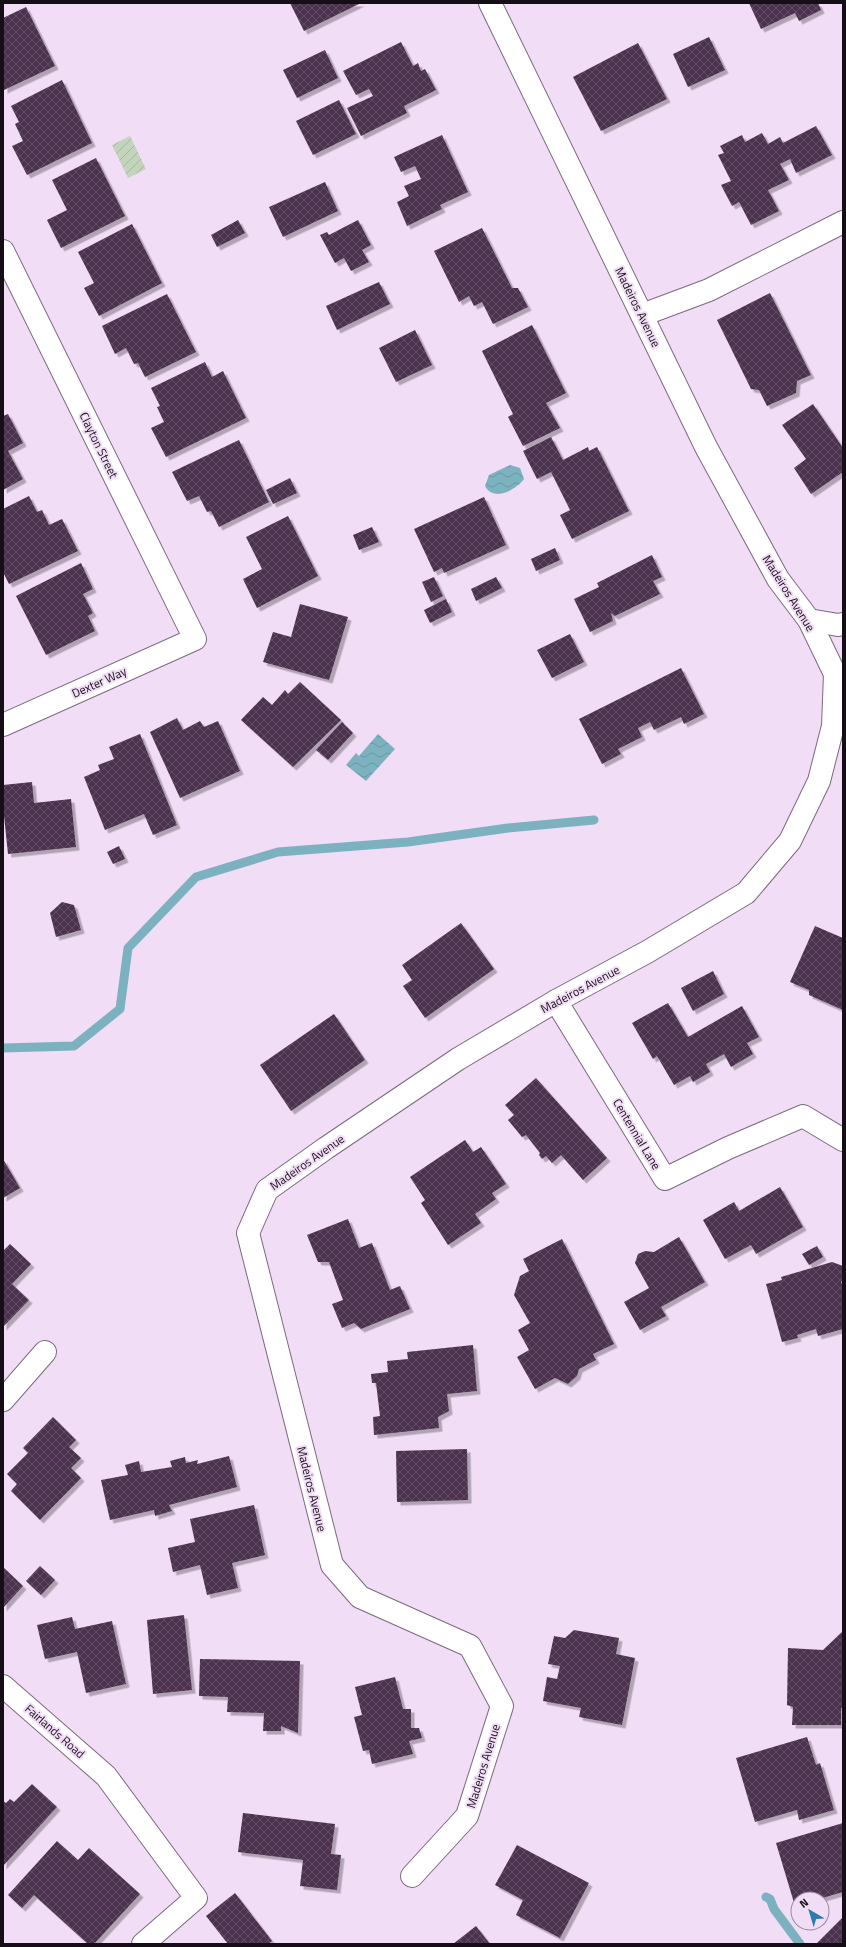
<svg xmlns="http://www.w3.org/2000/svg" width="846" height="1947" viewBox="0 0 846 1947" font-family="'Titillium Web',sans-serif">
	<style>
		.garden { fill: url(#garden-furrows) }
		.water { fill: url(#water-waves) }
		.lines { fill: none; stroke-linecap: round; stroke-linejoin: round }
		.stream { stroke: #7cb2c0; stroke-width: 9 }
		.building { fill: url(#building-cross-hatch); filter: url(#shadow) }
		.minor-casing { stroke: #7c6a7f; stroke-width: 24 }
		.minor { stroke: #fff; stroke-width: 22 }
		.labels { text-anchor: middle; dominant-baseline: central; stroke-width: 4; stroke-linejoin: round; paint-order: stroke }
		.street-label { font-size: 12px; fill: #150e16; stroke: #f1ddf5 }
	</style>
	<defs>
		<pattern id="garden-furrows" width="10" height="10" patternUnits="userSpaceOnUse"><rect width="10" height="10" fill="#c3d4bd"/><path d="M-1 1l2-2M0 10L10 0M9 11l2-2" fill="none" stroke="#a7b5a2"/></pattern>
		<pattern id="water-waves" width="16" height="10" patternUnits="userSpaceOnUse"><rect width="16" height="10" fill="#7cb2c0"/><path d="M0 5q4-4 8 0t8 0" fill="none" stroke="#6a98a4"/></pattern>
		<pattern id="building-cross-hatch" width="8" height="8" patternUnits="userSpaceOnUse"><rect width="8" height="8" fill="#4c3250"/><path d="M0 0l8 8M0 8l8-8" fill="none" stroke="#624d65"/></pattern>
		<filter id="shadow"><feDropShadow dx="3.5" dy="3.5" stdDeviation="0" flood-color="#0004"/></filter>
	</defs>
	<rect width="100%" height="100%" fill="#f1ddf5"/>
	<path class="garden" d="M130,136L146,169L128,178L112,145Z"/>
	<g class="water">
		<path d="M510,465L520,468L524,479C516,490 493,502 485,486L489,475Z"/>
		<path d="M378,734L395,749L366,781L346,765L356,753L359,756Z"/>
	</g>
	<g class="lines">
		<g class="stream">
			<path d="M3,1048L74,1046L120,1009L128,948L196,877L278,852L408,842L508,828L594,820"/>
			<path d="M766,1897L770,1899L774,1909L800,1944"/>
		</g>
	</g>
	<g class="building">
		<path d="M290,3H361L304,31Z"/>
		<path d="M749,3H818L821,10L799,21L795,13L761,29Z"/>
		<path d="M26,7L55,66L4,90L3,18Z"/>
		<path d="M709,37L725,70L688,87L673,54Z"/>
		<path d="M401,42L413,66L418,63L421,71L425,69L436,90L404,106L407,113L361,136L347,108L373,96L369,89L356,95L343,71Z"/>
		<path d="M638,43L667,99L601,131L573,77Z"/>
		<path d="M325,50L338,78L297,98L283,70Z"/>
		<path d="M62,80L92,143L27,175L12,146L23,141L15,124L19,122L11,106Z"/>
		<path d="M339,100L356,134L313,155L296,121Z"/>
		<path d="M816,126L832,155L796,173L790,159L780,164L789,180L768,190L779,211L751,225L739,202L732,206L721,185L731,181L718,155L724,153L720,146L742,135L745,142L762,133L768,144L780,137L783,143Z"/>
		<path d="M442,135L468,192L440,205L442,209L407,226L397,202L409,196L404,186L421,179L415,166L401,172L394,157Z"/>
		<path d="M96,158L125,216L61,248L47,220L67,210L52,180Z"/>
		<path d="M325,182L338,211L283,237L269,207Z"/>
		<path d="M238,220L245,233L217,247L211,235Z"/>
		<path d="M358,220L371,245L362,250L369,262L351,271L344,258L335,263L320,235L327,232L329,235Z"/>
		<path d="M132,224L162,283L99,316L84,288L94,283L78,252Z"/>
		<path d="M482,228L512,288H518L528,307L493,324L482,302L474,306L469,296L459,302L434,251Z"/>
		<path d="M379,282L390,304L337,330L326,306Z"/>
		<path d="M770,293L811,375L797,381L796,393L767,406L759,390L751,389L717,320Z"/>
		<path d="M167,294L196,352L145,377L138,363L134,364L126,348L115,354L102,326Z"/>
		<path d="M532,325L566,393L546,403L560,428L523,446L508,417L513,414L482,351Z"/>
		<path d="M415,330L432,365L396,382L379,348Z"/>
		<path d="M205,362L212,377L223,371L246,418L166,457L151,428L164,422L157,407L160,406L151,388Z"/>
		<path d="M813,404L843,448V472L811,494L794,468L806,459L782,425Z"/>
		<path d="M8,414L23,443L8,451L23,479L3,490V416Z"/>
		<path d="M551,437L563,460L588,447L589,451L597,447L629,511L572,539L560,515L570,510L551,472L537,479L523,451Z"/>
		<path d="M239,440L269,502L219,527L211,511L207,512L199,496L187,501L172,472Z"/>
		<path d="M290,478L297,493L273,504L266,490Z"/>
		<path d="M29,496L37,512L42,510L49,525L62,519L78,551L9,584L3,572V509Z"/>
		<path d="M484,497L506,545L444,573L442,568L434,572L414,529Z"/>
		<path d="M288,516L318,576L257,608L243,579L262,569L246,537Z"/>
		<path d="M372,527L379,542L359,550L353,535Z"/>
		<path d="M555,548L560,560L536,571L531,559Z"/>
		<path d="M652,555L662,577L653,581L660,594L615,616L611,613L613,621L590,632L574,599L599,587L597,583Z"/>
		<path d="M81,563L93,589L83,594L93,613L88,616L95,631L46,655L16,596Z"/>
		<path d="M434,577L443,596L431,602L422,582Z"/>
		<path d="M496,577L502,588L476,601L471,589Z"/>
		<path d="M446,599L452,612L430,623L424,610Z"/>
		<path d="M300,604L348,617L329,680L263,662L273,632L291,637Z"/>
		<path d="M570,634L584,662L552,678L537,650Z"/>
		<path d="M681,668L704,714L684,724L681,717L654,730L650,722L638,728L642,737L618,749L621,754L602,764L579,719Z"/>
		<path d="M300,682L341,720L293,767L241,720L263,697L272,705L285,690L288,694Z"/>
		<path d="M177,718L183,730L200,721L204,727L218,721L240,771L180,798L150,732Z"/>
		<path d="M342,722L353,733L328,760L316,750Z"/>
		<path d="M140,734L177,825L153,835L144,814L105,830L84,777L100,770L98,765L114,759L109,747Z"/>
		<path d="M32,782L34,803L71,799L76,847L8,854L3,806V785Z"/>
		<path d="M119,846L125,859L113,864L107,852Z"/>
		<path d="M62,902L74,905L81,930L56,937L50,913Z"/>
		<path d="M461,923L494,969L425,1018L403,986L412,980L402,965Z"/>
		<path d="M815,926L843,938V1010L809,995V990L790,982Z"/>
		<path d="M713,971L724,994L693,1011L681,988Z"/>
		<path d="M668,1003L688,1037L742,1006L759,1037L747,1043L753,1054L731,1067L724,1054L706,1064L710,1072L693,1082L690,1076L674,1085L657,1056L653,1059L632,1023Z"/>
		<path d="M334,1014L365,1060L291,1111L260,1065Z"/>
		<path d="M536,1078L607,1158L583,1180L561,1155L552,1163L546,1156L542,1159L539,1155L540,1153L526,1135L522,1137L508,1120L514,1115L505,1105Z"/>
		<path d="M465,1140L473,1152L481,1147L506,1184L492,1193L496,1199L475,1214L481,1223L448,1245L421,1203L425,1200L410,1177Z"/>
		<path d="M3,1159L20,1188L3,1198Z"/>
		<path d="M780,1187L803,1227L756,1254L751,1245L725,1259L703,1220L734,1202L739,1211Z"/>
		<path d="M348,1219L359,1248L372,1243L390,1290L400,1286L410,1309L361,1329L354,1323L342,1328L332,1304L343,1300L329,1262H318L307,1235Z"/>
		<path d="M679,1237L705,1282L661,1307L666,1316L640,1330L624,1302L649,1288L635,1263L638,1254L645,1251L654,1252Z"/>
		<path d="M562,1239L614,1344L593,1354L596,1360L579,1369L577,1376L568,1384L555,1378L535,1389L517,1357L529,1350L518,1330L530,1323L514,1295L520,1276L529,1271L523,1259Z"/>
		<path d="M10,1244L31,1264L12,1284L29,1300L3,1327V1251Z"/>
		<path d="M817,1246L823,1257L809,1265L802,1254Z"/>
		<path d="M832,1262L843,1266V1279L841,1282L843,1287V1329L818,1336L816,1329L797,1335L798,1338L782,1342L766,1284L782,1280L781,1277Z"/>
		<path d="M473,1345L477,1391L447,1394L449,1411L438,1417L439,1428L374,1435L373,1417L380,1416L376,1383H372L371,1374L388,1372L387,1361L408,1359L407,1352Z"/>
		<path d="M53,1417L76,1440L69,1447L81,1458L71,1468L81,1478L40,1520L11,1491L17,1484L7,1474L28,1453L23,1448Z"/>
		<path d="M467,1449L468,1500L397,1502L396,1451Z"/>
		<path d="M229,1456L237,1487L169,1505L172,1511L155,1516L154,1510L110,1520L101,1480L128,1475L125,1465L139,1461L141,1472L172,1467L170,1461L185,1457L186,1463L198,1460L197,1464Z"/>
		<path d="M254,1505L265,1555L232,1563L238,1588L207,1595L200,1565L173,1572L168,1548L195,1542L190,1519Z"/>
		<path d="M40,1566L55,1580L41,1595L26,1581Z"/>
		<path d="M3,1567L23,1586L3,1608Z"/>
		<path d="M184,1615L192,1690L153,1694L147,1620Z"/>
		<path d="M72,1617L75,1629L112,1621L126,1684L86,1693L77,1652L45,1659L37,1625Z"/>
		<path d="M574,1630L619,1638L616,1654L635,1658L622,1725L579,1717L581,1708L543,1701L547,1677L557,1679L560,1666L548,1664L554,1636L565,1638Z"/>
		<path d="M843,1631V1707L841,1708V1725H792L793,1707L787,1705L788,1648L823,1650Z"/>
		<path d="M200,1659L300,1661L298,1733L281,1726V1731H263L264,1713L227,1712L228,1697L199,1696Z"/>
		<path d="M395,1677L403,1709H411V1728H419L422,1738L409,1741L413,1754L372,1764L369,1750L363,1751L354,1717L362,1715L355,1687Z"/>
		<path d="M807,1737L816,1765L820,1763L834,1810L799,1820L797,1810L755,1822L736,1758Z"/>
		<path d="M32,1784L57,1807L3,1866V1801L6,1803L10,1799L14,1802Z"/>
		<path d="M243,1813L335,1824L331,1854L341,1855L337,1890L300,1886L303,1860L238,1852Z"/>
		<path d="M843,1823V1892L819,1899H798V1905L795,1906L776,1843Z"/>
		<path d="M57,1841L78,1860L89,1848L140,1894L94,1944H88L34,1895L22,1908L8,1895Z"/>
		<path d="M517,1845L589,1883L560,1938L516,1915L523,1900L495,1885Z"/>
		<path d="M235,1893L272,1941L268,1944H228L206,1916Z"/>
		<path d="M843,1917V1944H816Z"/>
		<path d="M476,1926L490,1944H453Z"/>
	</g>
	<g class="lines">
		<defs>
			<g id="minor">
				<path d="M3,251L195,639L3,725"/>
				<path d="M642,315L709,290L843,222"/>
				<path d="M809,620L838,625L843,624"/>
				<path d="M556,1001L665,1179L728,1148L803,1116L843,1140"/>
				<path d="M3,1400L45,1352"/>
				<path d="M3,1686L106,1776L196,1898L143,1944"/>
				<path d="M412,1876L467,1816L502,1706L470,1646L360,1597L332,1565L248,1233L267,1190L326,1148L458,1059L556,1001L647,952L746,893L790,841L819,781L833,726L835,674L809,620L778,579L706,447L490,3"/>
			</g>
		</defs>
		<use href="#minor" class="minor-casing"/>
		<use href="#minor" class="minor"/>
	</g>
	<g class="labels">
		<g class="street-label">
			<text transform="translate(638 307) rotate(64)">Madeiros Avenue</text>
			<text transform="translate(99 445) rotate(64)">Clayton Street</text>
			<text transform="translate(789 593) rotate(58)">Madeiros Avenue</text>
			<text transform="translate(99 682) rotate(-24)">Dexter Way</text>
			<text transform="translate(580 989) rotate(-28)">Madeiros Avenue</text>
			<text transform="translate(637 1134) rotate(59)">Centennial Lane</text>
			<text transform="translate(307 1162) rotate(-35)">Madeiros Avenue</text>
			<text transform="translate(312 1489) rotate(76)">Madeiros Avenue</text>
			<text transform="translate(55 1731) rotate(41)">Fairlands Road</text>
			<text transform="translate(483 1766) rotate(-73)">Madeiros Avenue</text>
		</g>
	</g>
	<rect width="846" height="1947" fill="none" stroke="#150e16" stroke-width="8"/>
	<g transform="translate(810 1911) rotate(322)"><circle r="19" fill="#f1ddf5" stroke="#998a9c"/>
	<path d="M0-3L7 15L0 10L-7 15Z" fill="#2d7cae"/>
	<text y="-6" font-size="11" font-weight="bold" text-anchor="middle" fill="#150e16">N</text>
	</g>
</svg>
